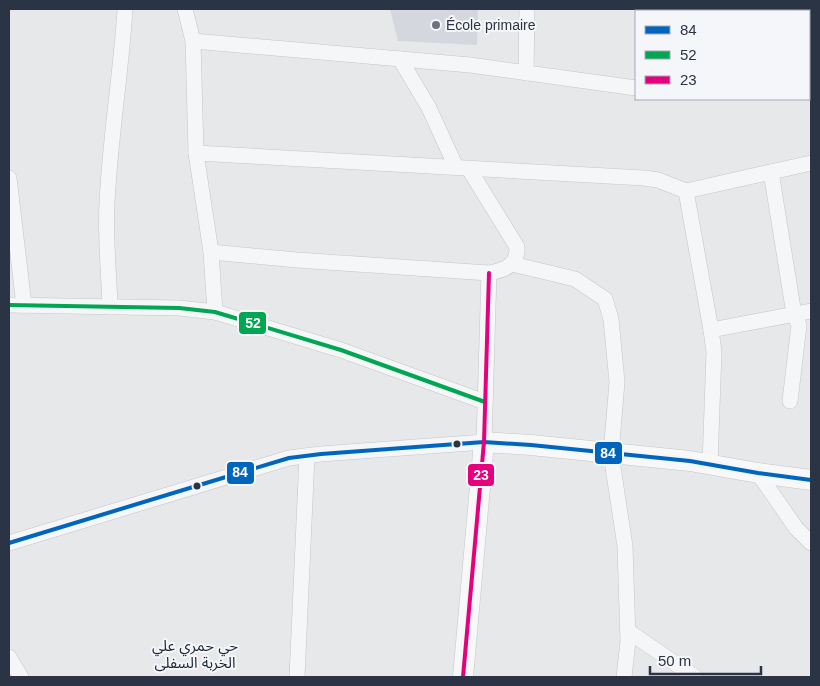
<svg xmlns="http://www.w3.org/2000/svg" width="820" height="686" viewBox="0 0 820 686" font-family="Arial,'Noto Sans Arabic',sans-serif">
	<style>
		.built { fill: #d4d7dd }
		.lines { fill: none; stroke-linecap: round; stroke-linejoin: round }
		.minor-casing { stroke: #c4c6c8; stroke-width: 16 }
		.secondary-casing { stroke: #c4c6c8; stroke-width: 21 }
		.minor { stroke: #f5f6f7; stroke-width: 15 }
		.secondary { stroke: #f8f8f8; stroke-width: 20 }
		.bus-1-casing { stroke: #f4f6f9; stroke-width: 8 }
		.bus-2-casing { stroke: #f4f6f9; stroke-width: 8 }
		.bus-3-casing { stroke: #f4f6f9; stroke-width: 8 }
		.bus-1 { stroke: #0065bd; stroke-width: 4 }
		.bus-2 { stroke: #00a651; stroke-width: 4 }
		.bus-3 { stroke: #e5007d; stroke-width: 4 }
		.poi-dot { fill: #6c737f; stroke: #f4f6f9; stroke-width: 2 }
		.bus-dot { fill: #2b3445; stroke: #f4f6f9; stroke-width: 2 }
		.labels { text-anchor: middle; dominant-baseline: central; stroke-width: 4; stroke-linejoin: round; paint-order: stroke }
		.poi-label { font-size: 14px; fill: #2b3445; stroke: #f4f6f9; text-anchor: start }
		.neighbourhood-label { font-size: 15px; fill: #1d2536; stroke: #f4f6f9 }
		.line-badge { stroke: #f4f6f9; stroke-width: 2 }
		.badge-label { font-size: 14px; text-anchor: middle; font-weight: bold; fill: #fff }
	</style>
	<rect width="100%" height="100%" fill="#e6e8ea"/>
	<path class="built" d="M390,9H478L477,45L398,41Z"/>
	<g class="lines">
		<defs>
			<g id="minor">
				<path d="M185,9L193,41L196,153L211,252L215,312"/>
				<path d="M794,11V9"/>
				<path d="M193,41L470,65L636,88"/>
				<path d="M400,59L429,108L456,167"/>
				<path d="M809,61L811,60"/>
				<path d="M526,73L527,9"/>
				<path d="M196,153L644,178L658,180L686,191"/>
				<path d="M811,163L686,191L711,330L811,311"/>
				<path d="M771,172L794,314L799,325L790,401"/>
				<path d="M9,178L24,305"/>
				<path d="M211,252L297,260L489,273C505,270 518,265 517,247L469,169"/>
				<path d="M512,264L575,279L605,299L611,319L617,382L611,454L625,546L628,641L624,677"/>
				<path d="M9,305L179,308L215,312L341,350L485,402"/>
				<path d="M110,307C109,273 105,237 107,203C110,138 121,74 125,9"/>
				<path d="M710,464L714,352L711,330"/>
				<path d="M758,473L796,528L811,543"/>
				<path d="M9,543L289,458L321,454L484,442L489,273"/>
				<path d="M628,631L695,677"/>
				<path d="M9,657L21,677"/>
				<path d="M297,677L307,456"/>
			</g>
			<path id="secondary" d="M463,677L484,442L531,445L690,461L758,473L811,480"/>
		</defs>
		<use href="#minor" class="minor-casing"/>
		<use href="#secondary" class="secondary-casing"/>
		<use href="#minor" class="minor"/>
		<use href="#secondary" class="secondary"/>
		<defs>
			<path id="bus-1" d="M9,543L239,473L289,458L321,454L484,442L531,445L690,461L758,473L811,480"/>
			<path id="bus-2" d="M9,305L179,308L215,312L341,350L485,402"/>
			<path id="bus-3" d="M463,677L484,442L489,273"/>
		</defs>
		<use href="#bus-1" class="bus-1-casing"/>
		<use href="#bus-2" class="bus-2-casing"/>
		<use href="#bus-3" class="bus-3-casing"/>
		<use href="#bus-1" class="bus-1"/>
		<use href="#bus-2" class="bus-2"/>
		<use href="#bus-3" class="bus-3"/>
	</g>
	<circle class="poi-dot" cx="436" cy="25" r="5"/>
	<g class="bus-dot">
		<circle cx="457" cy="444" r="4.5"/>
		<circle cx="197" cy="486" r="4.5"/>
	</g>
	<g class="labels">
		<g class="poi-label">
			<text x="446" y="25">École primaire</text>
		</g>
		<g class="neighbourhood-label">
			<text x="195" y="645">حي حمري علي<tspan x="195" dy="17">الخربة السفلى</tspan></text>
		</g>
	</g>
	<g class="line-badge">
		<rect x="238" y="311" width="29" height="24" rx="5" fill="#00a651"/>
		<rect x="594" y="441" width="29" height="24" rx="5" fill="#0065bd"/>
		<rect x="226" y="461" width="29" height="24" rx="5" fill="#0065bd"/>
		<rect x="467" y="463" width="28" height="24" rx="5" fill="#e5007d"/>
	</g>
	<g class="badge-label">
		<text x="253" y="328">52</text>
		<text x="608" y="458">84</text>
		<text x="240" y="477">84</text>
		<text x="481" y="480">23</text>
	</g>
	<rect width="820" height="686" fill="none" stroke="#2b3445" stroke-width="20"/>
	<rect x="635" y="10" width="175" height="90" fill="#f4f6f9" stroke="#a4a8b1"/>
	<rect x="645" y="26" width="25" height="8" fill="#0065bd" stroke="#a4a8b1"/>
	<text x="680" y="35" font-size="15" fill="#2b3445">84</text>
	<rect x="645" y="51" width="25" height="8" fill="#00a651" stroke="#a4a8b1"/>
	<text x="680" y="60" font-size="15" fill="#2b3445">52</text>
	<rect x="645" y="76" width="25" height="8" fill="#e5007d" stroke="#a4a8b1"/>
	<text x="680" y="85" font-size="15" fill="#2b3445">23</text>
	<path d="M650 666v8h111v-8" fill="none" stroke="#2b3445" stroke-width="2.5"/>
	<text x="658" y="666" font-size="15" fill="#2b3445" stroke="#f4f6f9" stroke-width="4" paint-order="stroke">50 m</text>
</svg>
